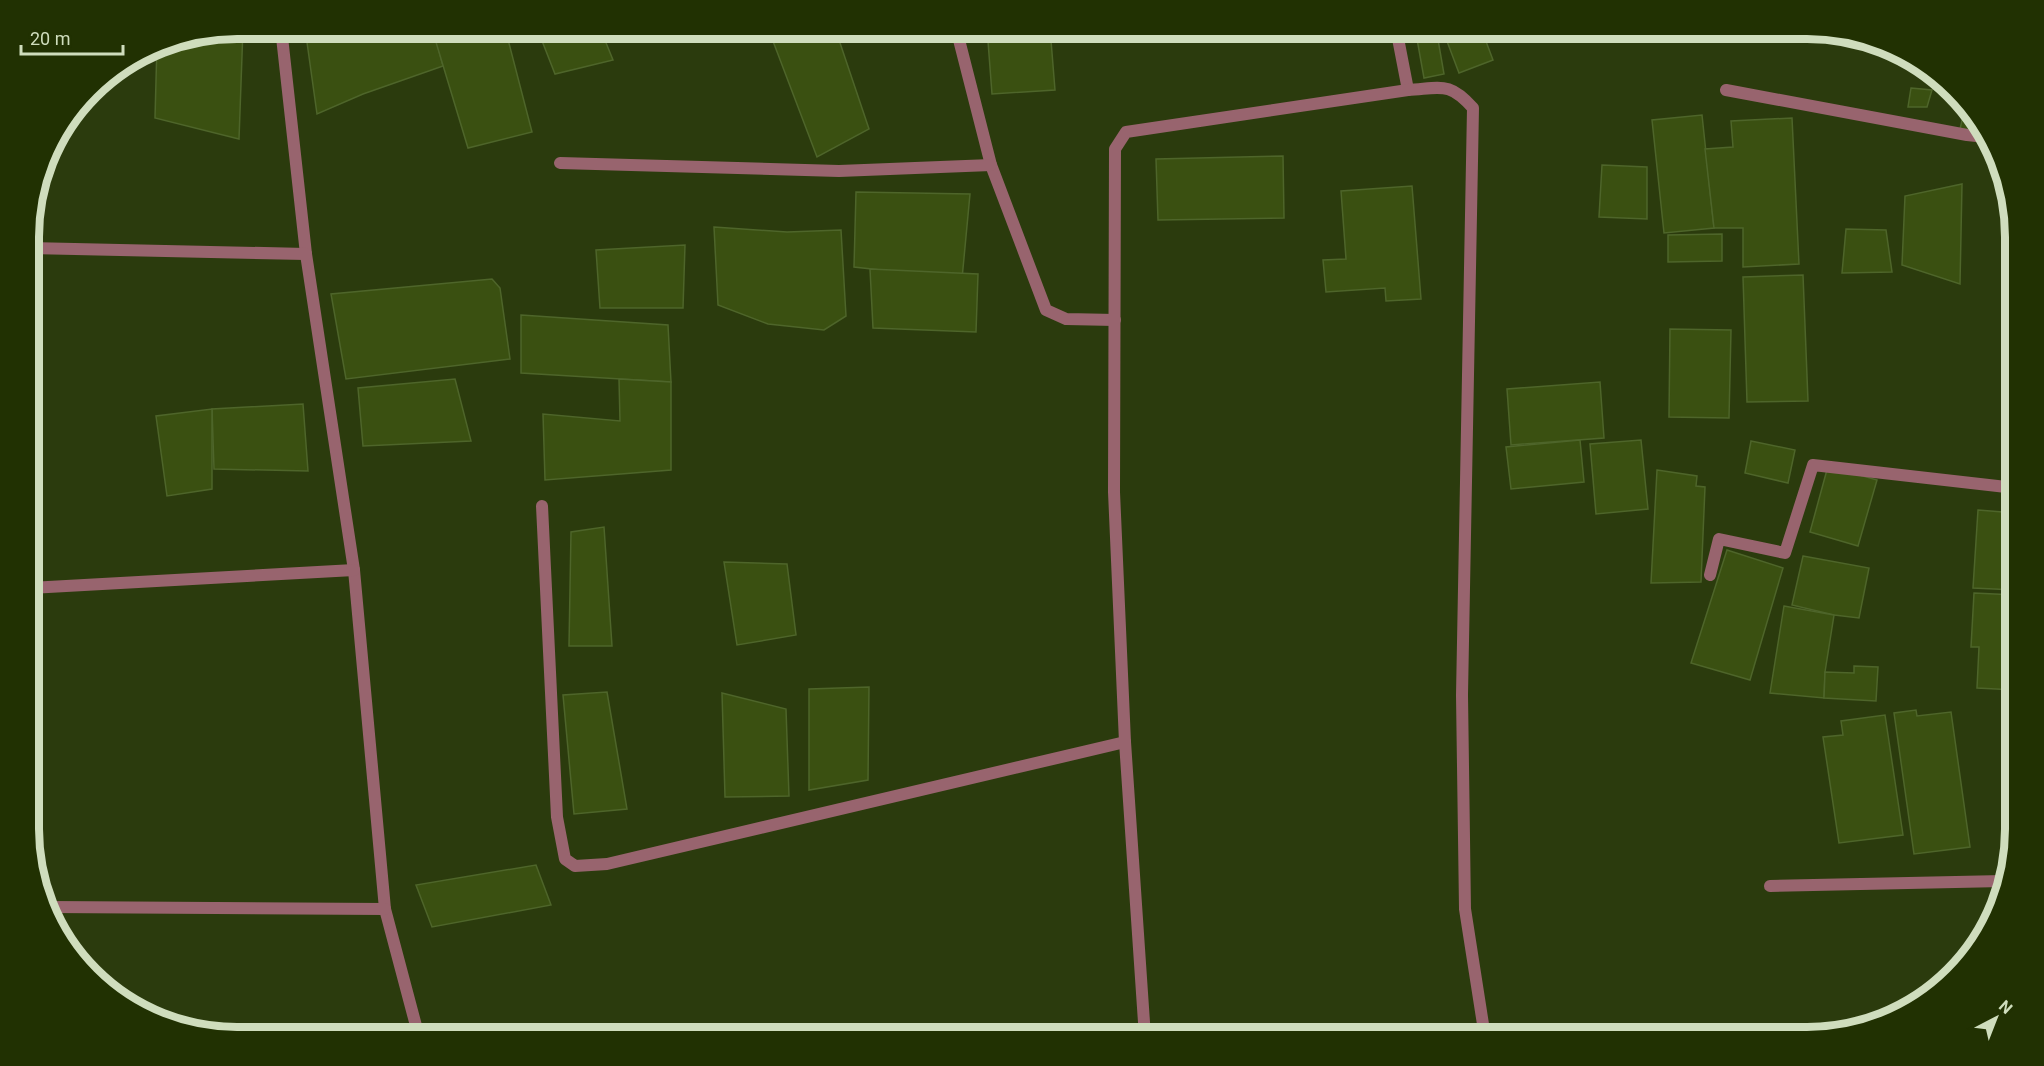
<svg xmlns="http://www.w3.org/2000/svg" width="2044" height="1066" viewBox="0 0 2044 1066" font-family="Roboto,sans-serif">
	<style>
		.building { fill: #3a5011; stroke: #4e652a; stroke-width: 1.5 }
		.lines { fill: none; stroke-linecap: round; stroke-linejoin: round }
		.street { stroke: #98646e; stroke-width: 12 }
		.rim { fill: none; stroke: #cfddbd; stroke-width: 8 }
	</style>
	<rect width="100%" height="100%" fill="#2b3b0d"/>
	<g class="building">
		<path d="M237,28H243L239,139L155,118L157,44Z"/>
		<path d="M305,28H433L443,66L363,94L317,114Z"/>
		<path d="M505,28L532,132L468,148L432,29Z"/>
		<path d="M537,28H600L613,60L555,74Z"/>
		<path d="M768,28H835L869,129L817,157Z"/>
		<path d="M987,28H1050L1055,90L992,94Z"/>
		<path d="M1415,28H1436L1444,74L1424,78Z"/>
		<path d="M1442,28H1481L1493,60L1459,73Z"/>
		<path d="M1911,88L1932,90L1927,107H1908Z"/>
		<path d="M1965,107L1980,121L1985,132L1960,129Z"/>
		<path d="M1702,115L1714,228L1664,233L1652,120Z"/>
		<path d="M1792,118L1799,264L1743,267V228H1714L1705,149L1733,147L1731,121Z"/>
		<path d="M1283,156L1284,218L1158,220L1156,159Z"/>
		<path d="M1602,165L1647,167V219L1599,217Z"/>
		<path d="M1962,184L1960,284L1902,265L1905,196Z"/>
		<path d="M1412,186L1421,299L1386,301L1385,288L1326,292L1323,260L1346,259L1341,191Z"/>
		<path d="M856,192L970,194L962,279L854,267Z"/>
		<path d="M714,227L787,232L841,230L846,316L824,330L768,324L718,305Z"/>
		<path d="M1846,229L1886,230L1892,272L1842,273Z"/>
		<path d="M1722,234V261L1668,262V235Z"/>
		<path d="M685,245L683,308H600L596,250Z"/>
		<path d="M870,269L978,274L976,332L873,328Z"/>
		<path d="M1803,275L1808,401L1747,402L1743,277Z"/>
		<path d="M492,279L500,288L510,359L346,379L331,294Z"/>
		<path d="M521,315L668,325L671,382L521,373Z"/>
		<path d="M1670,329L1731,330L1729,418L1669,417Z"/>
		<path d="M455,379L471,441L363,446L358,388Z"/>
		<path d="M619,379L671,382V470L545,480L543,414L620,421Z"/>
		<path d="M1600,382L1604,438L1511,445L1507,389Z"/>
		<path d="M303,404L308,471L214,469L212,409Z"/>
		<path d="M212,409V489L167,496L156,416Z"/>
		<path d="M1580,440L1584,482L1511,489L1506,447Z"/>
		<path d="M1641,440L1648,509L1596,514L1590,444Z"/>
		<path d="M1751,441L1795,450L1788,483L1745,473Z"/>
		<path d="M1828,466L1877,480L1858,546L1810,532Z"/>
		<path d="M1657,470L1697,476L1696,486L1705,487L1701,582L1651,583Z"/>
		<path d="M1978,510L2015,513V590L1973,588Z"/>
		<path d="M604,527L612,646H569L571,532Z"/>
		<path d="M1727,550L1783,568L1750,680L1691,663Z"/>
		<path d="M1803,556L1869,568L1859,618L1834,615L1792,605Z"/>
		<path d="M724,562L787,564L796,635L737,645Z"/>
		<path d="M1974,593L2015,595V690L1977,688L1979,647H1971Z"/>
		<path d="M1784,606L1834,615L1825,672L1824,698L1770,693Z"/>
		<path d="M1854,666L1878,667L1876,701L1824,698L1825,672L1854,673Z"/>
		<path d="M869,687L868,780L809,790V689Z"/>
		<path d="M607,692L627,809L574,814L563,695Z"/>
		<path d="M722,693L786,709L789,796L725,797Z"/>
		<path d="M1916,710L1917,716L1951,712L1970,847L1914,854L1894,713Z"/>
		<path d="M1885,715L1903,835L1839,843L1823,737L1843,735L1841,721Z"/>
		<path d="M536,865L551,905L432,927L416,885Z"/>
	</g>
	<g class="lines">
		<g class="street">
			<path d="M281,28L306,254L354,570L385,909L419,1037"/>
			<path d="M956,28L991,165L1046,310L1066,319L1115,320"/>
			<path d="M1396,28L1408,90"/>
			<path d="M1726,90L1967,135L1986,137"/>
			<path d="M560,163L839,171L991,165"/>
			<path d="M29,248L306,254"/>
			<path d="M542,506L557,817L565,859L575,866L607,864L1125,742"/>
			<path d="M1710,575L1719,539L1785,553L1813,465L2015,488"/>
			<path d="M30,588L354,570"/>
			<path d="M1770,886L2003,881"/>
			<path d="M49,907L385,909"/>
			<path d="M1145,1037L1125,742L1114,492L1115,149L1126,132L1408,90C1441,88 1449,81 1473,108L1462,695L1465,909L1485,1037"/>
		</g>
	</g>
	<path d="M0 0H2044V1066H0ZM237 39H1807A198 198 0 0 1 2005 237V829A198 198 0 0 1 1807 1027H237A198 198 0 0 1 39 829V237A198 198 0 0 1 237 39Z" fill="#213102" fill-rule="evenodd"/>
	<path class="rim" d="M237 39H1807A198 198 0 0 1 2005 237V829A198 198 0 0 1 1807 1027H237A198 198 0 0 1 39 829V237A198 198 0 0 1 237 39Z"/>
	<g transform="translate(1996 1018) rotate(42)" stroke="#213102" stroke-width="4.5" paint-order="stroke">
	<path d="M0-4.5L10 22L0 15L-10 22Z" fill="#cfddbd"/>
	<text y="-9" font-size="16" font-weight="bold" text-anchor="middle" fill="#cfddbd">N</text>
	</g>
	<path d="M21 45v9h102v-9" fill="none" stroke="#cfddbd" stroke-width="3"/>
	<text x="30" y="45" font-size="18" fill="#cfddbd" stroke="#213102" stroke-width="4.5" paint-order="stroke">20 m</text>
</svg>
